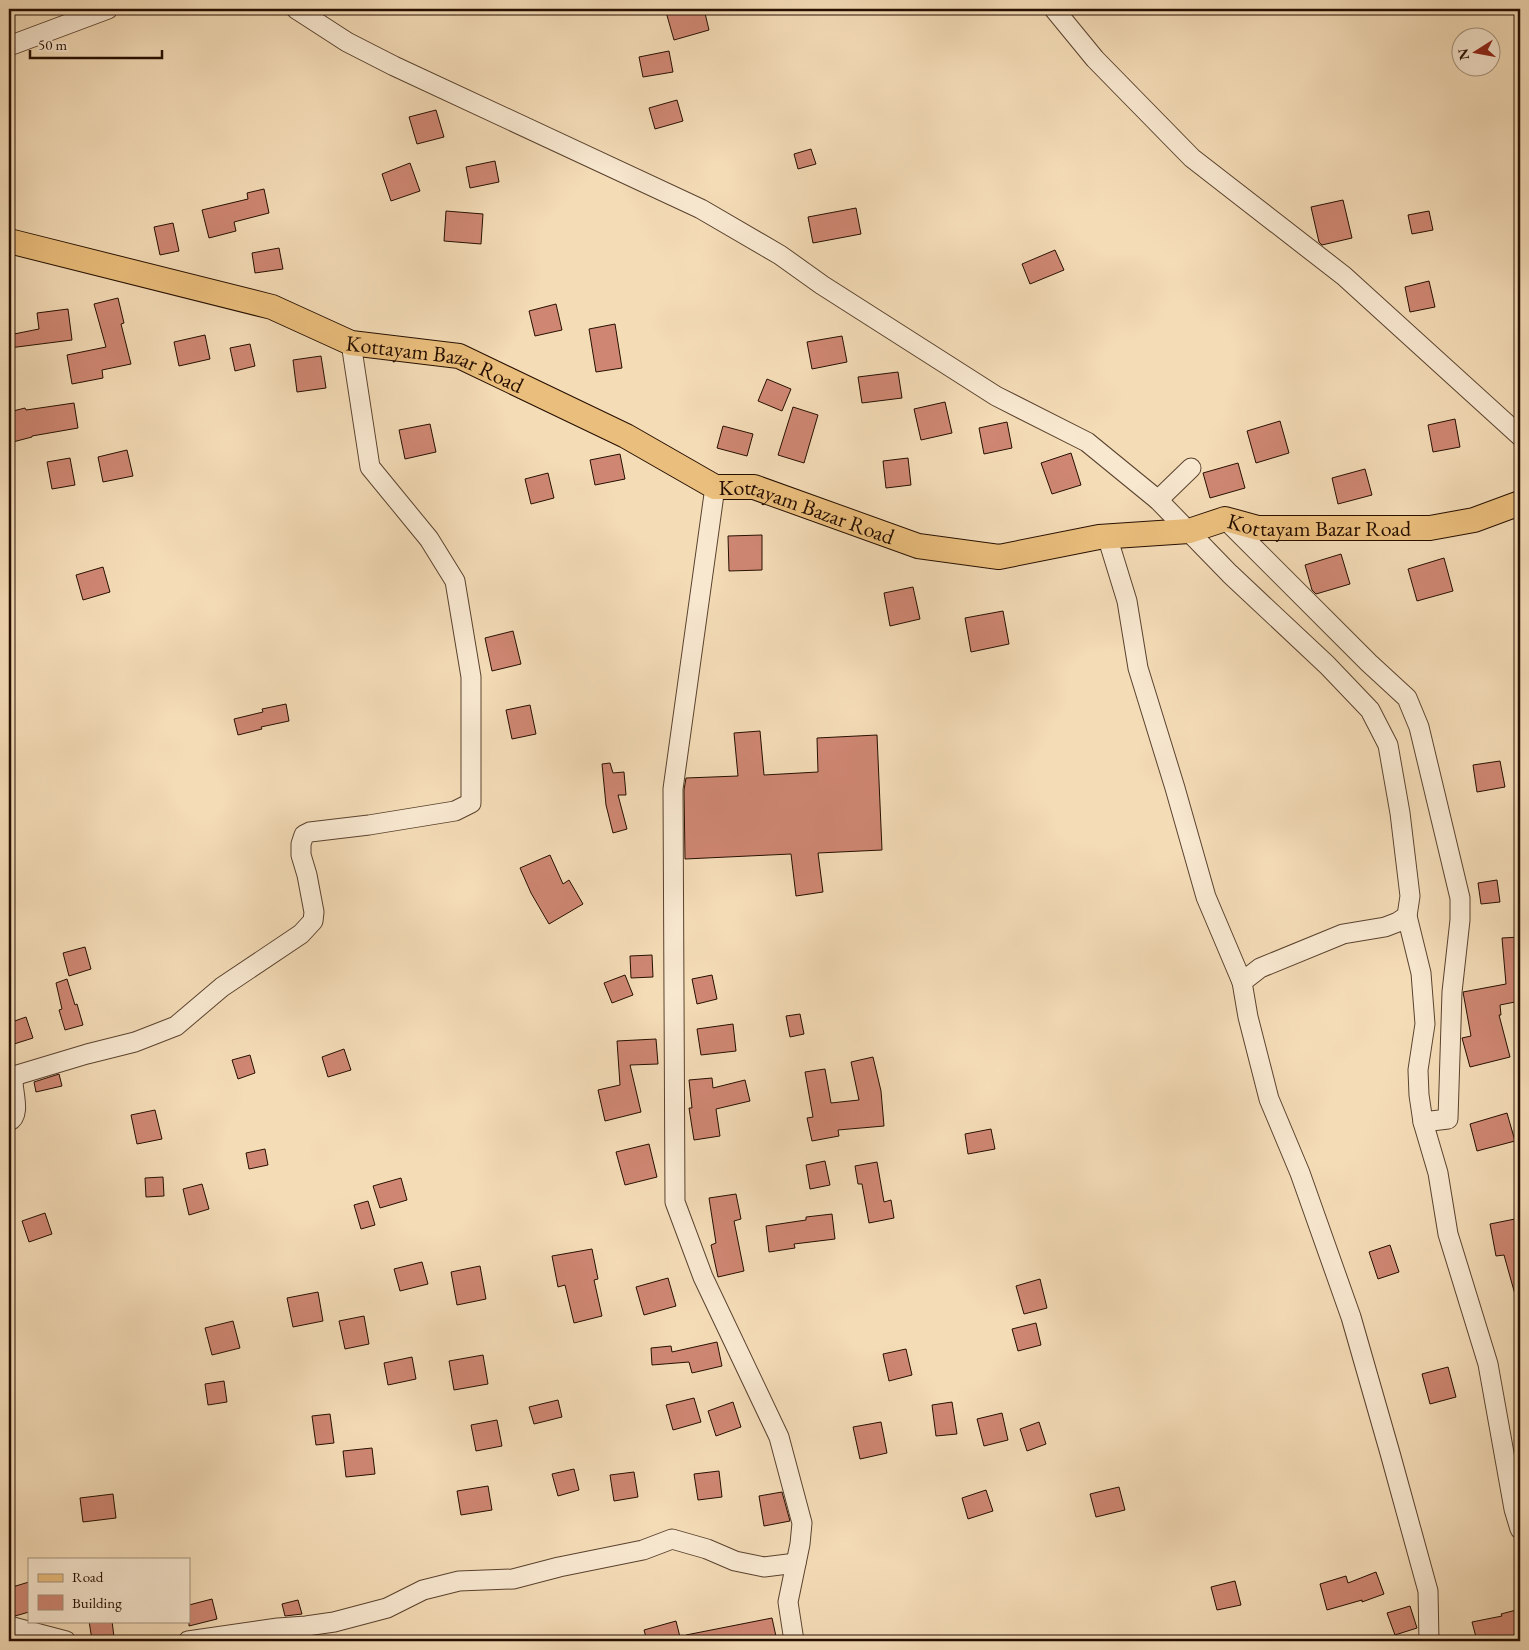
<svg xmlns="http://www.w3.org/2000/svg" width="1529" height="1650" viewBox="0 0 1529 1650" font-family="'EB Garamond',serif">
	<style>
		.building { fill: #cf8773; stroke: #260f00 }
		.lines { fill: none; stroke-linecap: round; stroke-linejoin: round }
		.minor-casing { stroke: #5a422e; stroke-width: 21 }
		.major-casing { stroke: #260f00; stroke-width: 26 }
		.minor { stroke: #f8e8d0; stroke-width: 19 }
		.major { stroke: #eabe7c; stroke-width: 24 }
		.labels { text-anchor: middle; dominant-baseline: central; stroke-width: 4; stroke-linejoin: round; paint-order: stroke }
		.street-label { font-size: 22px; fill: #260f00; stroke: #f8e8d0 }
	</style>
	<rect width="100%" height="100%" fill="#f4dcb7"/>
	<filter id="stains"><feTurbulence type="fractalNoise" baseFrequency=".004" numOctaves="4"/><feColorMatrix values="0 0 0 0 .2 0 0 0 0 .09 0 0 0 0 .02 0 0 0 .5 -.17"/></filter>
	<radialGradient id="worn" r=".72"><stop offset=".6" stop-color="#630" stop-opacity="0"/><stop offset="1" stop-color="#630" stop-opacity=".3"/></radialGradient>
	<g class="building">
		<path d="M679,9H704L709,30L674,40L666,12Z"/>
		<path d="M669,51L673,72L643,77L639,57Z"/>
		<path d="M677,100L683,121L655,129L649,108Z"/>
		<path d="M436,110L444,137L417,144L409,117Z"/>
		<path d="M811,149L816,164L798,169L794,154Z"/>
		<path d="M495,161L499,182L470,188L466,167Z"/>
		<path d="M410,163L420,191L391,201L382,174Z"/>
		<path d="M264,189L269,213L234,222L236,231L209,238L202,210L248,199L247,193Z"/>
		<path d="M1343,200L1352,238L1322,245L1319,242L1311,207Z"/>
		<path d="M856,208L861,234L813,243L808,217Z"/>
		<path d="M446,211L483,214L481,244L444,241Z"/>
		<path d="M1429,211L1433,230L1412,234L1408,215Z"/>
		<path d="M173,223L179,251L160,255L154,227Z"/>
		<path d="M279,248L283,269L255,273L252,253Z"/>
		<path d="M1055,250L1064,270L1030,284L1022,264Z"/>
		<path d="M1429,281L1435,307L1410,312L1405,287Z"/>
		<path d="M118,298L124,323L121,324L131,364L102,370L103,378L72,384L67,355L106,347L94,304Z"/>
		<path d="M556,304L562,330L535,336L529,311Z"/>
		<path d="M68,309L72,340L9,348V335L39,329L37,313Z"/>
		<path d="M615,324L622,368L596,372L589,329Z"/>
		<path d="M205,335L210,359L179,366L174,342Z"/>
		<path d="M842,336L847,362L812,369L807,342Z"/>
		<path d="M250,344L255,366L235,371L230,348Z"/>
		<path d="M321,356L326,388L297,392L293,360Z"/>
		<path d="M898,372L902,398L862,403L858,377Z"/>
		<path d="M767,379L791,389L782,411L758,401Z"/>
		<path d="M945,402L952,433L921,440L914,409Z"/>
		<path d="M74,403L78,428L32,436V437L9,443V412L25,408L26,410Z"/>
		<path d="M793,407L818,415L804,463L778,455Z"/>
		<path d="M1455,419L1460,447L1433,452L1428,425Z"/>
		<path d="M1280,421L1289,453L1256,463L1247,431Z"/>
		<path d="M1007,422L1012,448L984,454L979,428Z"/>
		<path d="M430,424L436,452L405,459L399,430Z"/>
		<path d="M723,426L753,434L747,456L717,448Z"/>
		<path d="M127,450L133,476L103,482L98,457Z"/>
		<path d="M1071,453L1081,485L1052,494L1041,463Z"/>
		<path d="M620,454L625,479L595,485L590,460Z"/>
		<path d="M70,458L75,485L52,489L47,462Z"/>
		<path d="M908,458L911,485L886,488L883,461Z"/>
		<path d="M1238,463L1245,488L1210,498L1203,473Z"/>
		<path d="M1365,469L1372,495L1338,504L1332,478Z"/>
		<path d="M548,473L554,498L531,504L525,479Z"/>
		<path d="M762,535V570L729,571L728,536Z"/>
		<path d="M1341,554L1350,584L1316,594L1312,590L1305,565Z"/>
		<path d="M1444,558L1453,591L1417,601L1408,569Z"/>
		<path d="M103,567L110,592L83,600L76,575Z"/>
		<path d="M913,587L920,619L890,626L884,593Z"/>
		<path d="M1003,611L1009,644L971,652L965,618Z"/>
		<path d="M513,631L521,664L492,671L485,638Z"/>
		<path d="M286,704L289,721L261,727L262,729L238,735L234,719L263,712L262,709Z"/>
		<path d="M530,705L536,734L512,739L506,710Z"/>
		<path d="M760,731L764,775L818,772L817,738L877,735L882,850L818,853L823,892L796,896L791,854L685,859L684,790L686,778L738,776L734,733Z"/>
		<path d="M1500,761L1505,787L1477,792L1473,765Z"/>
		<path d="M610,763L613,773L624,772L626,795H618L627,829L613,833L606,805L602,764Z"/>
		<path d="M550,855L563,884L569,880L583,904L549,924L531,893L520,868Z"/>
		<path d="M1497,880L1500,902L1481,904L1478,883Z"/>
		<path d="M1520,937V1001L1500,1005L1501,1015H1499L1510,1057L1470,1067L1462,1038L1471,1036L1463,992L1506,984L1502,938Z"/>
		<path d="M85,947L91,969L69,976L63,953Z"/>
		<path d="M652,955L653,977L631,978L630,956Z"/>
		<path d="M625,975L633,995L612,1003L604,983Z"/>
		<path d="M712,975L717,999L697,1004L692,979Z"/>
		<path d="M67,979L75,1005L77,1004L83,1025L65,1030L59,1010L62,1009L56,983Z"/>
		<path d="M800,1014L804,1034L790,1037L786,1016Z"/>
		<path d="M26,1017L33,1038L14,1044L9,1023Z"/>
		<path d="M733,1024L736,1051L701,1055L697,1029Z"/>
		<path d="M656,1039L658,1064L630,1065L641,1112L605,1121L598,1090L620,1085L617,1041Z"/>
		<path d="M344,1049L351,1070L328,1077L322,1057Z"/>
		<path d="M250,1055L255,1073L238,1079L232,1060Z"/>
		<path d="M873,1057L881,1091L884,1126L838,1130L839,1136L812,1141L807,1118L813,1117L805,1072L825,1069L831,1103L859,1100L851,1062Z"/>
		<path d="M59,1074L62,1086L36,1092L34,1082Z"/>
		<path d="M712,1078L713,1088L745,1080L750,1101L716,1109L720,1136L694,1140L689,1108H692L689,1080Z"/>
		<path d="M155,1110L162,1139L137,1144L131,1115Z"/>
		<path d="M1507,1113L1515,1141L1477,1151L1470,1124Z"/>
		<path d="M991,1129L995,1149L968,1154L965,1134Z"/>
		<path d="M649,1144L657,1177L625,1185L616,1152Z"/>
		<path d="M265,1149L268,1165L249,1169L246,1153Z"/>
		<path d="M825,1161L830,1185L810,1189L806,1165Z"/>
		<path d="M877,1162L884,1202L891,1200L894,1218L869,1223L862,1184H858L855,1166Z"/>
		<path d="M163,1177L164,1196L146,1197L145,1178Z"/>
		<path d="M401,1178L407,1200L380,1208L373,1186Z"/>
		<path d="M202,1184L209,1209L189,1215L183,1189Z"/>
		<path d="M736,1194L741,1219L734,1221L744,1271L718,1277L711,1245L716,1243L709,1198Z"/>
		<path d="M368,1201L375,1225L361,1229L354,1205Z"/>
		<path d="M45,1213L52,1234L29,1242L22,1221Z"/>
		<path d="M832,1214L835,1239L794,1244L795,1248L769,1252L766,1226L806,1220V1217Z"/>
		<path d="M1520,1218V1298H1516L1504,1255L1496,1256L1490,1224Z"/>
		<path d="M1390,1245L1399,1272L1378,1279L1369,1252Z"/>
		<path d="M592,1249L598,1279L594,1280L602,1316L574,1323L565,1285L558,1287L552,1256Z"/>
		<path d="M422,1262L428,1284L400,1291L394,1269Z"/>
		<path d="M480,1266L486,1299L457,1305L451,1272Z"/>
		<path d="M668,1278L676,1306L644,1315L636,1287Z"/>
		<path d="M1040,1279L1047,1308L1024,1314L1016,1286Z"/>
		<path d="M318,1292L323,1321L293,1327L287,1298Z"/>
		<path d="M364,1316L369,1344L345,1349L339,1321Z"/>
		<path d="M233,1321L240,1348L212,1355L205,1328Z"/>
		<path d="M1036,1323L1041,1345L1018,1351L1012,1329Z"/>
		<path d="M717,1342L722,1366L692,1373L689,1362L652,1365L651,1348L671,1346L672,1352Z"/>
		<path d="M906,1349L912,1375L889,1381L883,1354Z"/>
		<path d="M483,1355L488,1384L454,1390L449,1361Z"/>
		<path d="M412,1357L416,1379L388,1385L384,1363Z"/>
		<path d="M1448,1367L1456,1397L1430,1404L1422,1374Z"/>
		<path d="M224,1381L227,1402L208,1405L205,1384Z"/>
		<path d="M694,1398L701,1422L673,1430L666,1405Z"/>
		<path d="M558,1400L562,1417L534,1424L529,1407Z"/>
		<path d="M733,1402L741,1427L716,1436L708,1411Z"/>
		<path d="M952,1402L957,1434L936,1436L932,1405Z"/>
		<path d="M1002,1413L1008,1440L984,1446L977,1419Z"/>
		<path d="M330,1414L334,1443L316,1445L312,1416Z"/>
		<path d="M497,1420L502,1446L476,1451L471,1425Z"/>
		<path d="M881,1422L887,1453L860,1459L853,1427Z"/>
		<path d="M1039,1422L1046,1444L1027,1451L1020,1429Z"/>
		<path d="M372,1448L375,1474L346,1477L343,1451Z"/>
		<path d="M574,1469L579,1490L558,1496L552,1474Z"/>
		<path d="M719,1471L722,1497L698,1500L694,1474Z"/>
		<path d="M634,1472L638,1497L614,1501L610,1475Z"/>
		<path d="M488,1486L492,1510L461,1515L457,1491Z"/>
		<path d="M1119,1487L1125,1510L1096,1517L1090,1494Z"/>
		<path d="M986,1490L993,1511L968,1519L962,1498Z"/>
		<path d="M782,1492L790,1521L764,1526L759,1496Z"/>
		<path d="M113,1494L116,1518L83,1522L80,1498Z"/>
		<path d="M1376,1572L1384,1594L1362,1602V1600L1327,1610L1320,1584L1346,1576L1348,1583Z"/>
		<path d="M1235,1581L1241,1605L1217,1610L1211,1587Z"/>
		<path d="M29,1582V1612L15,1616L9,1615V1588Z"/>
		<path d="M212,1599L217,1619L189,1626V1605Z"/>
		<path d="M298,1600L302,1614L285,1616L282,1604Z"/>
		<path d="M1410,1606L1417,1628L1395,1635L1387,1613Z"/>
		<path d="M1520,1609V1637L1508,1640L1507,1638L1490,1641H1477L1472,1622L1502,1616L1501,1614Z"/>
		<path d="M772,1618L777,1641H687L686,1635Z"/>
		<path d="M89,1621H112L114,1637L92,1640Z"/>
		<path d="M676,1621L681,1641H647L644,1630Z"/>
	</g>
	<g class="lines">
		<defs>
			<g id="minor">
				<path d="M296,9L347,42L394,66L701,209L780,255L822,285L996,396L1087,442L1158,500L1230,574L1327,665L1370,710L1388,745L1400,813L1410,896L1407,916L1421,973L1425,1024L1418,1070L1419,1095L1423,1122L1438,1173L1448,1234L1488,1364L1514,1509L1520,1529"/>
				<path d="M1054,9L1095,59L1192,158L1344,276L1520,436"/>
				<path d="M9,46L108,9"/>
				<path d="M715,487L673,789L675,1202L703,1277L779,1437L802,1523L800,1544L788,1602L794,1641"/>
				<path d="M1158,500L1191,468"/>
				<path d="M1225,519L1369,663L1407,698L1419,727L1460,898V920L1452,992L1448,1119L1423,1122"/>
				<path d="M1107,536L1127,601L1138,668L1175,788L1206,897L1242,982"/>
				<path d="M1407,916L1398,922L1385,927L1343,934L1260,968L1242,982L1248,1017L1269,1099L1300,1173L1351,1317L1390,1453L1428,1591L1429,1641"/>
				<path d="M9,1121C21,1116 13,1093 13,1081L17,1075L87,1054L135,1042L176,1026L222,987L301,934L313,921L314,912L307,875L301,855V844L304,835L310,832L369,825L455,811L471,803V677L455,581L429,539L370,467L351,343"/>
				<path d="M9,1626L66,1641"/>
				<path d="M188,1641L278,1628L306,1626L334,1622L387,1608L423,1590L459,1581L513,1579L559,1567L643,1550L672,1539L707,1549L735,1561L764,1567L796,1563"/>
			</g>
			<g id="major">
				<path id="s1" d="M9,241L272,307L351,343L459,356L626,436L715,487H754L918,546L999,557L1099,537L1189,531L1225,519L1258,528H1430L1474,520L1520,503"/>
			</g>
		</defs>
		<use href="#minor" class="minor-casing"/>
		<use href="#major" class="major-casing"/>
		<use href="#minor" class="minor"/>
		<use href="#major" class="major"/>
	</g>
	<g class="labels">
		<g class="street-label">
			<text stroke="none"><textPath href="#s1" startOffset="445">Kottayam Bazar Road</textPath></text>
			<text stroke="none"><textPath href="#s1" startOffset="850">Kottayam Bazar Road</textPath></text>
			<text stroke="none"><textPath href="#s1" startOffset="1375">Kottayam Bazar Road</textPath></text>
		</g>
	</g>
	<rect width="1529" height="1650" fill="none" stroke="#f4dcb7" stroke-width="30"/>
	<rect x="10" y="10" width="1509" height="1630" fill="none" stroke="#260f00" stroke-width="2.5"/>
	<rect x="15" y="15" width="1499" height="1620" fill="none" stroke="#260f00"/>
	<rect x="28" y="1558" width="162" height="65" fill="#f8e8d0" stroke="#a4917d"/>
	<rect x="38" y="1574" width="25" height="8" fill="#eabe7c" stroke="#a4917d"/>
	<text x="72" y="1582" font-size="15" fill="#260f00">Road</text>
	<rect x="38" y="1595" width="25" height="15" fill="#cf8773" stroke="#a4917d"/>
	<text x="72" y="1608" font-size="15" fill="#260f00">Building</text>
	<g transform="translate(1476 52) rotate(259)"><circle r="24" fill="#f8e8d0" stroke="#a4917d"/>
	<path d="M0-4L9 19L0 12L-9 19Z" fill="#8f2418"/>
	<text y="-8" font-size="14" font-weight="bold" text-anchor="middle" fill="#260f00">N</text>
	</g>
	<path d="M30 50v8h132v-8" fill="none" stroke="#260f00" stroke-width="2.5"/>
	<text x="38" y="50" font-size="15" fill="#260f00" stroke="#f8e8d0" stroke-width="4" paint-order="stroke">50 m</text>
	<rect width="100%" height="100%" filter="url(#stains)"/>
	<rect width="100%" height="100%" fill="url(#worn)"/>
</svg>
